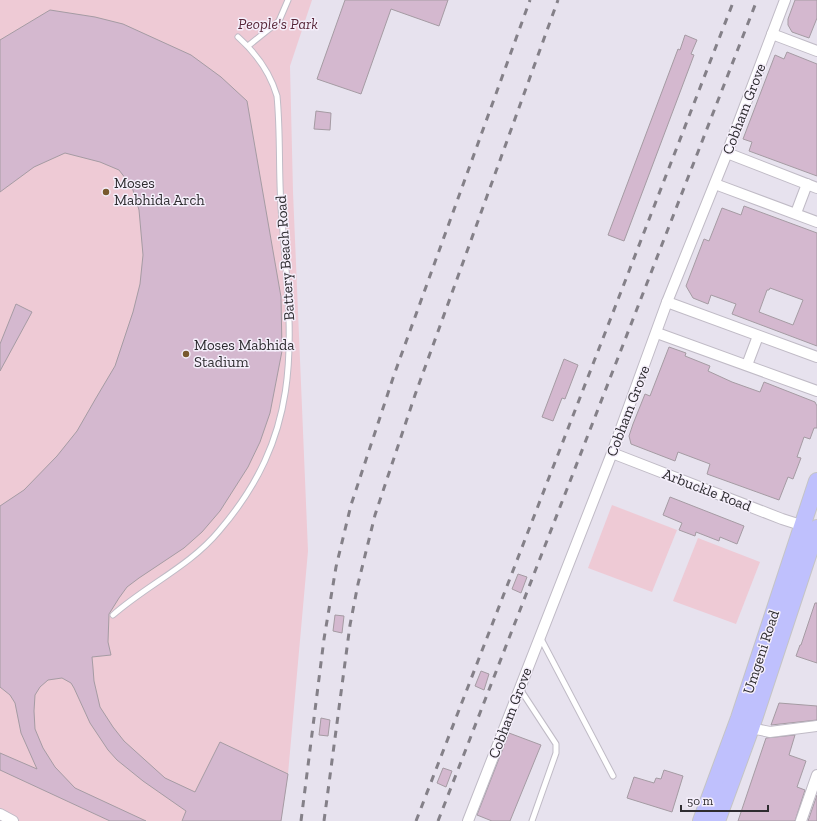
<svg xmlns="http://www.w3.org/2000/svg" width="817" height="821" viewBox="0 0 817 821" font-family="'Zilla Slab',serif">
	<style>
		.green { fill: #eecad5 }
		.building { fill: #d4b8cf; stroke: #a59ba3; fill-rule: evenodd }
		.lines { fill: none; stroke-linecap: round; stroke-linejoin: round }
		.lane-casing { stroke: #c0bbc6; stroke-width: 7 }
		.street-casing { stroke: #c0bbc6; stroke-width: 12 }
		.primary-casing { stroke: #c4c4c5; stroke-width: 18 }
		.lane { stroke: #fff; stroke-width: 5 }
		.street { stroke: #fff; stroke-width: 10 }
		.primary { stroke: #bfc0fd; stroke-width: 16 }
		.rail { stroke: #848088; stroke-width: 3; stroke-dasharray: 7 7; stroke-linecap: butt }
		.poi-dot { fill: #78592e; stroke: #f5effb; stroke-width: 1.5 }
		.labels { text-anchor: middle; dominant-baseline: central; stroke-width: 3; stroke-linejoin: round; paint-order: stroke }
		.park-label { font-size: 15px; font-style: italic; fill: #59283a; stroke: #f5effb }
		.street-label { font-size: 15px; fill: #2e2c30; stroke: #f5effb }
		.poi-label { font-size: 15px; fill: #2e2c30; stroke: #f5effb; text-anchor: start }
	</style>
	<rect width="100%" height="100%" fill="#e7e2ee"/>
	<g class="green">
		<path d="M0,0H312L290,66L293,192L308,551L288,774L281,821H0Z"/>
		<path d="M612,505L677,530L652,592L588,568Z"/>
		<path d="M698,538L760,562L736,624L673,601Z"/>
	</g>
	<g class="building">
		<path d="M345,0H448L439,26L391,9L361,94L317,79Z"/>
		<path d="M795,0H817V18L809,38L792,32L788,25V19Z"/>
		<path d="M50,10L95,17L123,24L191,55L221,77L247,101L281,297L282,351L270,413L260,442L248,467L220,511L202,532L184,548L139,578L127,587L119,598L109,614L108,642L111,655L92,657L93,668L94,681L100,707L113,727L124,741L165,778L195,792L220,742L288,774L281,821H182L186,811L143,781L117,760L108,750L90,723L74,688L71,683L62,678L48,680L40,687L35,695L34,711L35,729L43,748L55,767L75,788L146,821H110L0,770V753L37,769L21,733L15,703L10,695L0,687V506L24,490L57,456L77,431L96,398L115,366L133,312L140,284L143,255L139,210L132,187L119,170L100,162L65,153L34,167L0,192V40Z"/>
		<path d="M685,35L697,40L691,54L694,55L624,241L608,235L678,49L680,50Z"/>
		<path d="M787,52L817,64V176L749,151L752,142L743,139L775,55L784,59Z"/>
		<path d="M316,111L331,113L330,130L314,129Z"/>
		<path d="M744,206L817,233V346L732,314L736,304L711,295L708,304L693,298L686,286L704,239L709,241L722,208L741,215ZM770,288L803,300L793,325L759,312L767,290H769Z"/>
		<path d="M16,304L32,312L0,371V344Z"/>
		<path d="M669,347L686,353L685,356L710,366L708,371L732,382L760,392L764,382L815,402L817,406V428H814L810,439L804,437L797,457L801,458L793,479L788,477L779,500L707,474L710,464L678,452L675,461L631,444L629,436L633,424L645,394L650,396Z"/>
		<path d="M564,359L578,365L565,399L562,398L553,421L542,417Z"/>
		<path d="M670,497L744,526L737,544L720,537L719,541L696,532L695,536L679,530L682,523L663,515Z"/>
		<path d="M518,574L527,577L521,593L512,589Z"/>
		<path d="M815,603H817V663L796,656L800,645H801Z"/>
		<path d="M335,615L344,616L342,633L333,631Z"/>
		<path d="M481,671L489,674L484,690L475,686Z"/>
		<path d="M779,703L817,706V720L771,725Z"/>
		<path d="M321,718L330,720L328,736L319,735Z"/>
		<path d="M509,733L541,745L510,821H492L477,815Z"/>
		<path d="M795,735L789,755L806,761L797,787L805,790L795,821H738L766,738Z"/>
		<path d="M443,768L452,771L446,787L437,783Z"/>
		<path d="M664,770L683,776L672,812L627,798L634,777L654,783L656,778L661,779Z"/>
		<path d="M817,795V821H808Z"/>
	</g>
	<g class="lines">
		<defs>
			<g id="lane">
				<path d="M248,46L279,21L288,0"/>
				<path d="M113,615C147,585 190,566 219,531C305,431 292,341 282,220C278,179 281,137 277,96C270,72 257,54 238,37"/>
				<path d="M540,637L613,776"/>
				<path d="M520,689L556,744V753L532,821"/>
			</g>
			<g id="street">
				<path d="M772,34L817,51"/>
				<path d="M727,153L817,188"/>
				<path d="M715,184L817,222"/>
				<path d="M796,213L807,184"/>
				<path d="M667,302L817,357"/>
				<path d="M657,333L817,391"/>
				<path d="M747,365L758,336"/>
				<path d="M612,453L782,519L807,527"/>
				<path d="M751,728L770,732L817,726"/>
				<path d="M0,814L13,821"/>
				<path d="M468,821L612,453L667,302L727,153L785,0"/>
				<path d="M801,821L817,775"/>
			</g>
			<g id="primary">
				<path d="M701,821L739,718L817,481"/>
				<path d="M717,821L751,728L817,528"/>
			</g>
		</defs>
		<use href="#lane" class="lane-casing"/>
		<use href="#street" class="street-casing"/>
		<use href="#primary" class="primary-casing"/>
		<use href="#lane" class="lane"/>
		<use href="#street" class="street"/>
		<use href="#primary" class="primary"/>
		<g class="rail">
			<path d="M301,821L324,639L336,567L351,505L394,375L530,0"/>
			<path d="M324,821L350,625L358,584L375,515L415,395L558,0"/>
			<path d="M416,821L734,0"/>
			<path d="M438,821L757,0"/>
		</g>
	</g>
	<g class="poi-dot">
		<circle cx="106" cy="192" r="4"/>
		<circle cx="186" cy="354" r="4"/>
	</g>
	<g class="labels">
		<g class="park-label">
			<text x="278" y="24">People's Park</text>
		</g>
		<g class="street-label">
			<text transform="translate(744 109) rotate(-69)">Cobham Grove</text>
			<text transform="translate(285 258) rotate(-94)">Battery Beach Road</text>
			<text transform="translate(628 411) rotate(-69)">Cobham Grove</text>
			<text transform="translate(707 490) rotate(21)">Arbuckle Road</text>
			<text transform="translate(761 652) rotate(-72)">Umgeni Road</text>
			<text transform="translate(510 713) rotate(-69)">Cobham Grove</text>
		</g>
		<g class="poi-label">
			<text x="114" y="183">Moses<tspan x="114" dy="17">Mabhida Arch</tspan></text>
			<text x="194" y="345">Moses Mabhida<tspan x="194" dy="17">Stadium</tspan></text>
		</g>
	</g>
	<path d="M681 805v6h87v-6" fill="none" stroke="#2e2c30" stroke-width="2"/>
	<text x="687" y="805" font-size="12" fill="#2e2c30" stroke="#f5effb" stroke-width="3" paint-order="stroke">50 m</text>
</svg>
